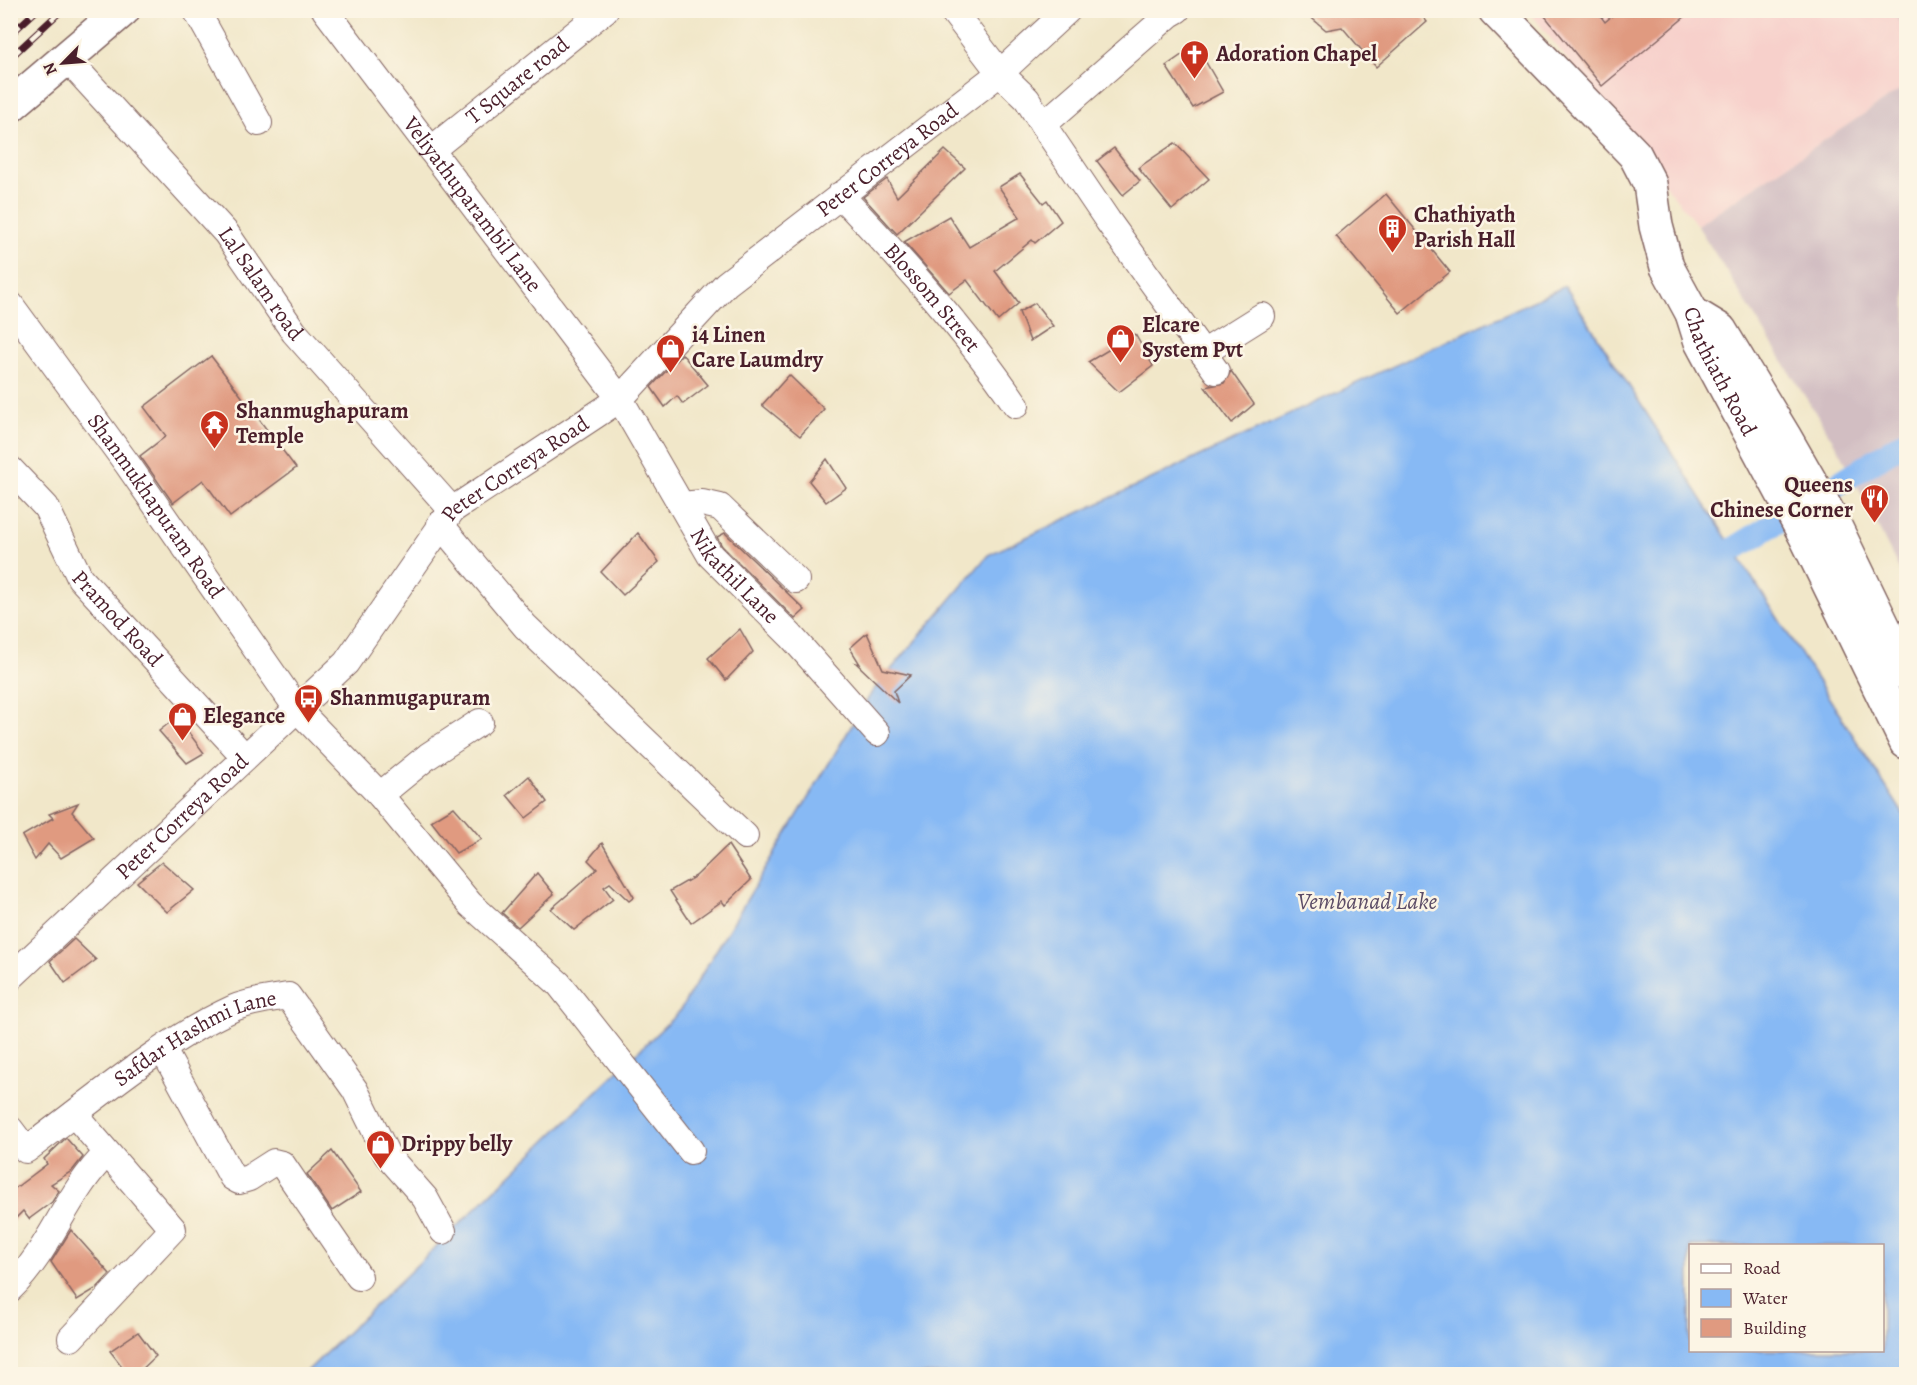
<svg xmlns="http://www.w3.org/2000/svg" width="1917" height="1385" viewBox="0 0 1917 1385" font-family="Alegreya,serif">
	<style>
		.built { fill: #f7d0cb }
		.industrial { fill: #d2bec2 }
		.water { fill: #87b9f4; stroke: #686c90; stroke-width: 1.5; fill-rule: evenodd }
		.lines { fill: none; stroke-linecap: round; stroke-linejoin: round }
		.canal { stroke: #87b9f4; stroke-width: 24 }
		.building { fill: #e09a80 }
		.minor-casing { stroke: #846562; stroke-width: 28 }
		.tertiary-casing { stroke: #846562; stroke-width: 36 }
		.secondary-casing { stroke: #846562; stroke-width: 36 }
		.minor { stroke: #fff; stroke-width: 26 }
		.tertiary { stroke: #fff; stroke-width: 33 }
		.secondary { stroke: #fff; stroke-width: 33 }
		.rail-casing { stroke: #4a1f2b; stroke-width: 7 }
		.rail { stroke: #fcf5e5; stroke-width: 4.5; stroke-dasharray: 14; stroke-linecap: butt }
		.labels { text-anchor: middle; dominant-baseline: central; stroke-width: 5; stroke-linejoin: round; paint-order: stroke }
		.poi-label { font-size: 22px; font-weight: bold; fill: #4a1f2b; stroke: #fcf5e5; text-anchor: start }
		.street-label { font-size: 22px; fill: #4a1f2b; stroke: #fcf5e5 }
		.water-label { font-size: 24px; font-style: italic; fill: #5c4d67; stroke: #fcf5e5 }
	</style>
	<rect width="100%" height="100%" fill="#fcf5e5"/>
	<filter id="ink" filterUnits="userSpaceOnUse"><feTurbulence type="fractalNoise" baseFrequency=".0167" numOctaves="2"/><feDisplacementMap in="SourceGraphic" scale="12" xChannelSelector="R" yChannelSelector="G"/><feConvolveMatrix kernelMatrix="1 2 1 2 8 2 1 2 1" color-interpolation-filters="sRGB"/></filter>
	<filter id="wash" filterUnits="userSpaceOnUse"><feTurbulence type="fractalNoise" baseFrequency=".008" numOctaves="4" result="noise"/><feDisplacementMap in="SourceGraphic" scale="24" xChannelSelector="R" yChannelSelector="G"/><feGaussianBlur stdDeviation="1.35" result="paint"/><feColorMatrix in="noise" values="0 0 0 0 0 0 0 0 0 0 0 0 0 0 0 0 0 1.4 0 .05"/><feComposite in="paint" operator="in"/></filter>
	<g filter="url(#wash)">
		<rect width="100%" height="100%" fill="#f1e7c9"/>
		<path class="built" d="M1529,11H1891L1906,30V86L1697,225Z"/>
		<g class="industrial">
			<path d="M1891,11H1906V30Z"/>
			<path d="M1906,86V583L1842,455L1697,225Z"/>
		</g>
		<path class="water" d="M1565,286L1906,818V1374H304L679,1012L872,692L988,555ZM1690,1246H1882V1350H1690Z"/>
		<g class="lines">
			<path class="canal" d="M1734,549L1906,441"/>
		</g>
		<g id="blocks">
			<g class="building">
				<path d="M1302,10H1417L1427,22L1376,67L1342,27L1326,30Z"/>
				<path d="M1540,10H1596L1605,22L1619,10H1693L1602,86Z"/>
				<path d="M1196,45L1223,92L1193,108L1166,66Z"/>
				<path d="M1175,143L1209,179L1172,210L1138,168Z"/>
				<path d="M1114,148L1140,181L1123,195L1097,161Z"/>
				<path d="M945,150L965,168L897,234L863,197L887,179L897,197Z"/>
				<path d="M1020,174L1043,203L1047,200L1061,221L1035,243L1032,240L995,271L1019,303L998,321L967,280L949,293L904,242L949,216L969,247L1020,217L999,187Z"/>
				<path d="M1386,194L1450,272L1400,313L1336,236Z"/>
				<path d="M1035,303L1053,326L1030,341L1019,312Z"/>
				<path d="M1135,334L1153,366L1119,392L1088,362Z"/>
				<path d="M682,354L708,385L683,404L677,396L665,407L651,387Z"/>
				<path d="M211,356L296,468L230,517L203,480L173,503L140,456L166,436L144,407Z"/>
				<path d="M1231,371L1254,404L1232,423L1205,387L1224,383Z"/>
				<path d="M789,375L824,409L800,436L762,405Z"/>
				<path d="M827,459L846,488L826,502L809,481Z"/>
				<path d="M638,533L659,562L623,595L601,572Z"/>
				<path d="M725,533L805,610L795,619L722,546L717,537Z"/>
				<path d="M740,629L753,652L726,680L708,658Z"/>
				<path d="M867,633L883,669L911,675L894,691L898,703L856,663L860,664L850,648Z"/>
				<path d="M177,717L204,753L187,763L159,731Z"/>
				<path d="M529,776L547,802L526,818L507,795Z"/>
				<path d="M78,803L72,812L94,838L61,858L48,844L35,860L22,836L53,818L49,814Z"/>
				<path d="M454,807L482,839L456,853L431,821Z"/>
				<path d="M602,843L634,897L629,901L610,883L604,887L613,899L574,930L551,909L597,869L588,860Z"/>
				<path d="M728,845L751,880L725,905L722,901L691,923L670,891L696,876Z"/>
				<path d="M162,862L194,890L167,912L137,882Z"/>
				<path d="M537,873L554,894L518,927L502,913Z"/>
				<path d="M74,939L96,960L65,983L50,961Z"/>
				<path d="M66,1138L83,1157L72,1171L51,1184L59,1191L52,1202L29,1219L23,1211L10,1224V1192L47,1164L44,1159Z"/>
				<path d="M332,1151L361,1192L332,1211L307,1174Z"/>
				<path d="M71,1230L110,1274L97,1288L77,1300L51,1262Z"/>
				<path d="M138,1332L156,1356L137,1374H128L110,1351Z"/>
			</g>
		</g>
	</g>
	<g filter="url(#ink)">
		<use href="#blocks" fill-opacity="0" stroke="#846562" stroke-width="1.5"/>
		<g class="lines">
			<defs>
				<g id="minor">
					<path d="M196,10L259,123"/>
					<path id="s1" d="M325,10L620,399L710,555L791,636L877,733"/>
					<path d="M952,10L1000,73L1027,99L1043,125L1170,14L1177,10"/>
					<path id="s2" d="M67,59L226,233L294,332L452,510"/>
					<path d="M1043,125L1108,221L1216,371"/>
					<path id="s3" d="M431,150L605,10"/>
					<path id="s4" d="M840,195C902,260 966,331 1016,405"/>
					<path id="s5" d="M10,304L128,465L298,710L380,795L470,904L559,984L691,1151"/>
					<path d="M1203,353L1262,316"/>
					<path id="s6" d="M10,469L46,507L80,578L244,756"/>
					<path d="M682,505L702,503L720,507L796,580"/>
					<path d="M440,524L525,626L745,836"/>
					<path d="M380,795L428,756L480,722"/>
					<path id="s7" d="M10,978L346,663L452,510L620,399L726,284L1000,73L1068,10"/>
					<path d="M163,1050L232,1177L239,1181L249,1178L274,1162L282,1164L359,1277"/>
					<path id="s8" d="M10,1129L26,1150C90,1103 163,1040 234,1008C250,1001 271,999 288,996L355,1090L387,1155L425,1198L443,1231"/>
					<path d="M10,1289C52,1248 66,1193 107,1153"/>
					<path d="M71,1338L173,1229L74,1114"/>
				</g>
				<path id="tertiary" d="M10,106L123,10"/>
				<g id="secondary">
					<path id="s9" d="M1495,10L1635,155L1650,184L1656,226L1667,267L1692,313L1701,342L1806,537L1906,742"/>
					<path d="M1692,313L1720,330L1784,436L1831,518L1906,673"/>
				</g>
			</defs>
			<use href="#minor" class="minor-casing"/>
			<use href="#tertiary" class="tertiary-casing"/>
			<use href="#secondary" class="secondary-casing"/>
			<use href="#minor" class="minor"/>
			<use href="#tertiary" class="tertiary"/>
			<use href="#secondary" class="secondary"/>
			<defs>
				<g id="rail">
					<path d="M10,35L37,10"/>
					<path d="M10,58L62,10"/>
				</g>
			</defs>
			<use href="#rail" class="rail-casing"/>
			<use href="#rail" class="rail"/>
		</g>
	</g>
	<defs>
		<symbol id="church-pin" viewBox="-11 -11 22 30"><path d="M0 17L-7.5 6A9.5 9.5 0 1 1 7.5 6Z" fill="#c8321e" stroke="#fcf5e5"/><path d="M-1.2-6h2.4v3.5h3.3v2.4h-3.3V6h-2.4V-.1h-3.3v-2.4h3.3Z" fill="#fff"/></symbol>
		<symbol id="building-pin" viewBox="-11 -11 22 30"><path d="M0 17L-7.5 6A9.5 9.5 0 1 1 7.5 6Z" fill="#c8321e" stroke="#fcf5e5"/><path d="M-4-6H4V6H1V3H-1V6H-4ZM-2.5-4.3h1.7v1.8h-1.7ZM.8-4.3h1.7v1.8H.8ZM-2.5-1h1.7V.8h-1.7ZM.8-1h1.7V.8H.8Z" fill="#fff"/></symbol>
		<symbol id="shop-pin" viewBox="-11 -11 22 30"><path d="M0 17L-7.5 6A9.5 9.5 0 1 1 7.5 6Z" fill="#c8321e" stroke="#fcf5e5"/><path d="M-5-2.5h2.3a2.7 3.5 0 0 1 5.4 0H5L5.5 6h-11ZM-1.5-2.5h3a1.5 2.3 0 0 0-3 0Z" fill="#fff"/></symbol>
		<symbol id="temple-pin" viewBox="-11 -11 22 30"><path d="M0 17L-7.5 6A9.5 9.5 0 1 1 7.5 6Z" fill="#c8321e" stroke="#fcf5e5"/><path d="M0-6L5-2H3V0L6.5 2.5H4V6H1.5V3h-3V6H-4V2.5H-6.5L-3 0V-2H-5Z" fill="#fff"/></symbol>
		<symbol id="restaurant-pin" viewBox="-11 -11 22 30"><path d="M0 17L-7.5 6A9.5 9.5 0 1 1 7.5 6Z" fill="#c8321e" stroke="#fcf5e5"/><path d="M-5-6h1v4h1v-4h1v4h1v-4h1v5L-1.5 .5V6h-2V.5L-5-1ZM5-6V6H3V1.5H1.5Q1.5-4 5-6Z" fill="#fff"/></symbol>
		<symbol id="bus-pin" viewBox="-11 -11 22 30"><path d="M0 17L-7.5 6A9.5 9.5 0 1 1 7.5 6Z" fill="#c8321e" stroke="#fcf5e5"/><path d="M-5-6H5V4H4V6H2V4H-2V6H-4V4H-5ZM-3.5-4V0h7V-4ZM-3.5 1.2v1.5H-2V1.2ZM2 1.2v1.5H3.5V1.2Z" fill="#fff"/></symbol>
	</defs>
	<g fill-rule="evenodd">
		<use href="#church-pin" x="1178" y="38" width="33" height="45"/>
		<use href="#building-pin" x="1376" y="212" width="33" height="45"/>
		<use href="#shop-pin" x="1104" y="322" width="33" height="45"/>
		<use href="#shop-pin" x="654" y="332" width="33" height="45"/>
		<use href="#temple-pin" x="198" y="408" width="33" height="45"/>
		<use href="#restaurant-pin" x="1858" y="482" width="33" height="45"/>
		<use href="#bus-pin" x="292" y="682" width="33" height="45"/>
		<use href="#shop-pin" x="166" y="700" width="33" height="45"/>
		<use href="#shop-pin" x="364" y="1128" width="33" height="45"/>
	</g>
	<g class="labels">
		<g class="poi-label">
			<text x="1216" y="54">Adoration Chapel</text>
			<text x="1414" y="215">Chathiyath<tspan x="1414" dy="25">Parish Hall</tspan></text>
			<text x="1142" y="325">Elcare<tspan x="1142" dy="25">System Pvt</tspan></text>
			<text x="692" y="335">i4 Linen<tspan x="692" dy="25">Care Laumdry</tspan></text>
			<text x="236" y="411">Shanmughapuram<tspan x="236" dy="25">Temple</tspan></text>
			<text x="1853" y="485" text-anchor="end">Queens<tspan x="1853" dy="25">Chinese Corner</tspan></text>
			<text x="330" y="698">Shanmugapuram</text>
			<text x="203" y="716">Elegance</text>
			<text x="401" y="1144">Drippy belly</text>
		</g>
		<g class="street-label">
			<text stroke="none"><textPath href="#s3" startOffset="111">T Square road</textPath></text>
			<text stroke="none"><textPath href="#s7" startOffset="1208">Peter Correya Road</textPath></text>
			<text stroke="none"><textPath href="#s1" startOffset="244">Veliyathuparambil Lane</textPath></text>
			<text stroke="none"><textPath href="#s2" startOffset="297">Lal Salam road</textPath></text>
			<text stroke="none"><textPath href="#s4" startOffset="138">Blossom Street</textPath></text>
			<text stroke="none"><textPath href="#s9" startOffset="436">Chathiath Road</textPath></text>
			<text stroke="none"><textPath href="#s7" startOffset="722">Peter Correya Road</textPath></text>
			<text stroke="none"><textPath href="#s5" startOffset="249">Shanmukhapuram Road</textPath></text>
			<text stroke="none"><textPath href="#s1" startOffset="700">Nikathil Lane</textPath></text>
			<text stroke="none"><textPath href="#s6" startOffset="186">Pramod Road</textPath></text>
			<text stroke="none"><textPath href="#s7" startOffset="236">Peter Correya Road</textPath></text>
			<text stroke="none"><textPath href="#s8" startOffset="231">Safdar Hashmi Lane</textPath></text>
		</g>
		<g class="water-label">
			<text x="1367" y="901">Vembanad Lake</text>
		</g>
	</g>
	<rect width="1917" height="1385" fill="none" stroke="#fcf5e5" stroke-width="36"/>
	<rect x="1689" y="1244" width="195" height="108" fill="#fcf5e5" stroke="#b59f9b" stroke-width="1.5"/>
	<rect x="1701" y="1264" width="30" height="9" fill="#ffffff" stroke="#b59f9b" stroke-width="1.5"/>
	<text x="1743" y="1274" font-size="18" fill="#4a1f2b">Road</text>
	<rect x="1701" y="1289" width="30" height="18" fill="#87b9f4" stroke="#b59f9b" stroke-width="1.5"/>
	<text x="1743" y="1304" font-size="18" fill="#4a1f2b">Water</text>
	<rect x="1701" y="1319" width="30" height="18" fill="#e09a80" stroke="#b59f9b" stroke-width="1.5"/>
	<text x="1743" y="1334" font-size="18" fill="#4a1f2b">Building</text>
	<g transform="translate(63 63) rotate(245)" stroke="#fcf5e5" stroke-width="4.5" paint-order="stroke">
	<path d="M0-4.5L10 22L0 15L-10 22Z" fill="#4a1f2b"/>
	<text y="-9" font-size="16" font-weight="bold" text-anchor="middle" fill="#4a1f2b">N</text>
	</g>
</svg>
